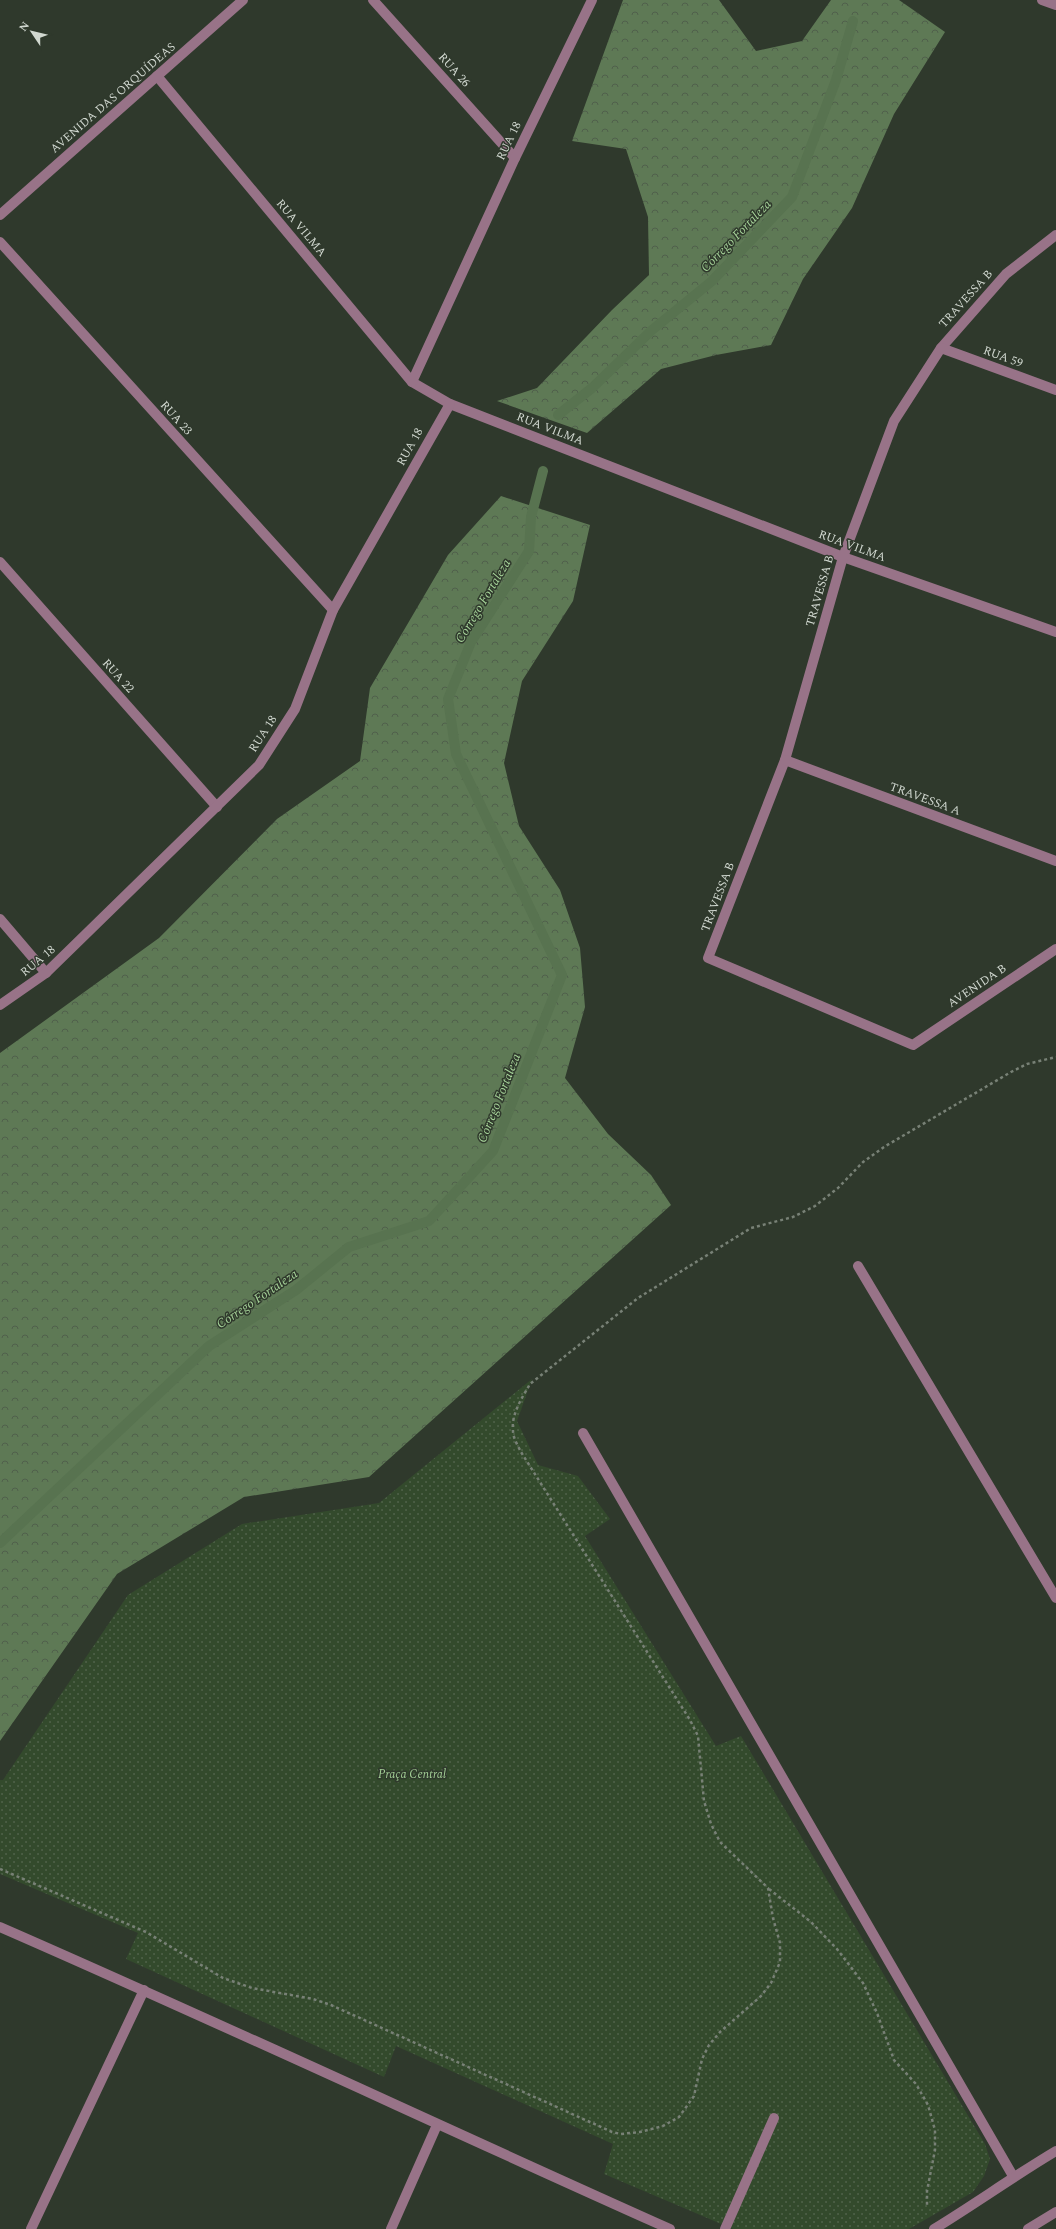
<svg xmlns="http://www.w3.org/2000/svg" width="1056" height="2229" viewBox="0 0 1056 2229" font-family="Spectral,serif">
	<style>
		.forest { fill: url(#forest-crowns) }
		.park { fill: url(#park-dots) }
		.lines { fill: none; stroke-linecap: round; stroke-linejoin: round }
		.stream { stroke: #587350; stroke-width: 10 }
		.path { stroke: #788176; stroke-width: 2.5; stroke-dasharray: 3 3; stroke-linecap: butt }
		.minor { stroke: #987388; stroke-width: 10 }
		.labels { text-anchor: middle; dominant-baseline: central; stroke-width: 3; stroke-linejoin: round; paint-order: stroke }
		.street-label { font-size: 12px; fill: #d1d8d0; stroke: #2f392c }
		.park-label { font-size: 12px; font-style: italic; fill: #a3cf96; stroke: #2f392c }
		.water-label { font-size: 13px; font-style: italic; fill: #a7d49a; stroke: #2f392c }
	</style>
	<defs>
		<pattern id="forest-crowns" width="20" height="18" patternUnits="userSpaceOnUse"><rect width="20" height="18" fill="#5e7955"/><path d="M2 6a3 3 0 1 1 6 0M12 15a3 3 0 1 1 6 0" fill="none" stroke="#50604b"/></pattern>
		<pattern id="park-dots" width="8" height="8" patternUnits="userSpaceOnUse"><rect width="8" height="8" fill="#334a2c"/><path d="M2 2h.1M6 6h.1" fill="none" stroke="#50634a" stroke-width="1.8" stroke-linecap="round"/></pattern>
	</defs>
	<rect width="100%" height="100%" fill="#2f392c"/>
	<g class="forest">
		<path d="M623,0H719L756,51L802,41L831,0H899L945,32L894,114L852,208L803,279L771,345L716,355L661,369L587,433L497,401L537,388L612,310L649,275L648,217L626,149L572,141Z"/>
		<path d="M501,496L590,525L573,601L522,681L504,763L519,826L560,890L580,948L585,1007L565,1078L608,1134L651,1175L671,1205L369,1477L244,1497L117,1574L0,1741V1053L159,938L277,819L360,761L370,688L448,555Z"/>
	</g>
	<path class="park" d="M532,1379L517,1421L538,1465L578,1476L610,1519L585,1536L716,1746L741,1736L985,2144L990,2159L984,2176L973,2192L909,2229H733L604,2174L613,2144L396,2046L384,2077L126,1959L138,1933L0,1874V1780H3L128,1595L242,1524L379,1503Z"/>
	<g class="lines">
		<g class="stream">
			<path d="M558,415L592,388L652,330L712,281L792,197L836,80L853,21"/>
			<path d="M0,1543L209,1346L296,1290L349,1247L429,1221L493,1151L562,975L456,754L448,699L471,642L529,551L531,517L543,471"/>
		</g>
		<g class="path">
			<path d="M0,1869L146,1932L223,1978L252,1988L313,1999L331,2005L612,2132L621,2134L640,2132L663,2126L679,2117L694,2096L702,2059L709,2045L720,2032L761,1996L771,1983L780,1962V1943L773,1918L768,1888L720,1842L711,1824L704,1801L698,1736L690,1720L521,1452C518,1446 513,1438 513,1431C511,1414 522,1398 530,1384L638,1298L751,1228L793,1217L815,1206L838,1188L863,1162L884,1147L1011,1072L1027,1064L1056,1057"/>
			<path d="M769,1889L811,1922L837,1949L863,1983L877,2013L894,2060L916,2084L928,2105L935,2130V2150L927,2191V2205"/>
		</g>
		<g class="minor">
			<path d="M373,0L515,158"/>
			<path d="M1042,0L1056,5"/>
			<path d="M157,76L412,382L450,404L843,557L1056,632"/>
			<path d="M0,215L243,0"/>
			<path d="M1056,235L1006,274L941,348L894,421L843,557L785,760L708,958L913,1045L1056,949"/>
			<path d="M0,242L333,610"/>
			<path d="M941,348L1056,390"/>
			<path d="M412,382L515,158L592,0"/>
			<path d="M0,562L217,807"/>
			<path d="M785,760L1056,861"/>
			<path d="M0,919L46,973"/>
			<path d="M0,1005L46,973L259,765L295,709L333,610L450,404"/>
			<path d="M858,1266L1056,1598"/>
			<path d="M583,1433L1013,2176"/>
			<path d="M0,1927C225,2025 446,2129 670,2229"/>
			<path d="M31,2229L144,1990"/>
			<path d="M391,2229L437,2125"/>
			<path d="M725,2229L774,2118"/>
			<path d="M934,2229C975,2204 1014,2176 1056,2151"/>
			<path d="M1028,2229L1056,2212"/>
		</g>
	</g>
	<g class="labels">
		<g class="street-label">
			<text transform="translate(454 70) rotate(48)">RUA 26</text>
			<text transform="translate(113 98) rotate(-41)">AVENIDA DAS ORQUÍDEAS</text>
			<text transform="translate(509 141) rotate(-64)">RUA 18</text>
			<text transform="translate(301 228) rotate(50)">RUA VILMA</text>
			<text transform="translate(966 299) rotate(-48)">TRAVESSA B</text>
			<text transform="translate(1003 357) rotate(20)">RUA 59</text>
			<text transform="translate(176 418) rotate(48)">RUA 23</text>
			<text transform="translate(550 429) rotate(21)">RUA VILMA</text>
			<text transform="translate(410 447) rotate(-61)">RUA 18</text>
			<text transform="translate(852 546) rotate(20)">RUA VILMA</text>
			<text transform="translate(820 591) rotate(-74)">TRAVESSA B</text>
			<text transform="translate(118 676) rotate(48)">RUA 22</text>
			<text transform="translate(263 734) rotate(-57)">RUA 18</text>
			<text transform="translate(925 799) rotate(20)">TRAVESSA A</text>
			<text transform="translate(718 897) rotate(-69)">TRAVESSA B</text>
			<text transform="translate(38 961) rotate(-40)">RUA 18</text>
			<text transform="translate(977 986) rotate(-34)">AVENIDA B</text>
		</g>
		<g class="park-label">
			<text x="412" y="1774">Praça Central</text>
		</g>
		<g class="water-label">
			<text transform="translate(736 236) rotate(-46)">Córrego Fortaleza</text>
			<text transform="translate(483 601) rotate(-59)">Córrego Fortaleza</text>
			<text transform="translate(499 1098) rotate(-68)">Córrego Fortaleza</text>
			<text transform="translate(257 1299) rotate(-34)">Córrego Fortaleza</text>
		</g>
	</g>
	<g transform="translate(32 32) rotate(305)" stroke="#2f392c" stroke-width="3" paint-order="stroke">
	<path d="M0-3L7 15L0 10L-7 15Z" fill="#d1d8d0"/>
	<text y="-6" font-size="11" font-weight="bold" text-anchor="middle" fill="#d1d8d0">N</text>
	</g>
</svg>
